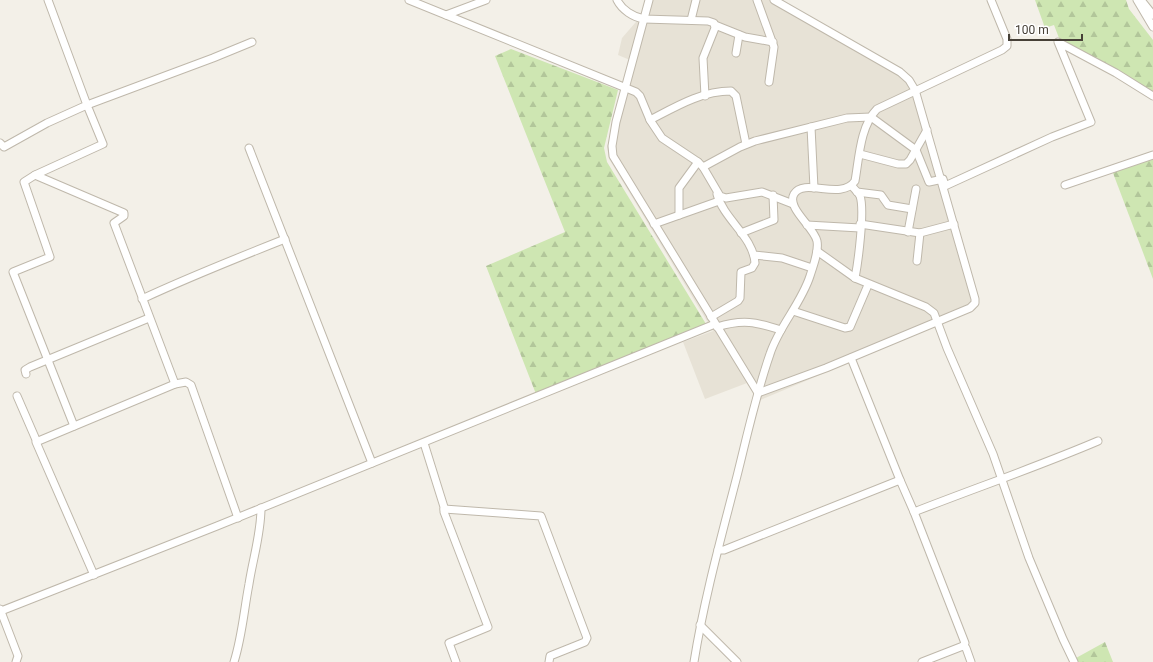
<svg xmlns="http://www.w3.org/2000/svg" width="1153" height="662" viewBox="0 0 1153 662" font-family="Roboto,sans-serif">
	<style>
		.residential { fill: #e7e2d6 }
		.forest { fill: url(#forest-firs) }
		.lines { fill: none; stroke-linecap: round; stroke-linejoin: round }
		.minor-casing { stroke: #bfb8ab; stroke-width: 9 }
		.minor { stroke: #fff; stroke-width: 7 }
	</style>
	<defs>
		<pattern id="forest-firs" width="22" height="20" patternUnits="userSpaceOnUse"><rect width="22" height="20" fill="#cee6b2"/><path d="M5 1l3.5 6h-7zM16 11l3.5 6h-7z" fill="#b2c69a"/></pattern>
	</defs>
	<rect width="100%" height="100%" fill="#f3f0e8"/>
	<path class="residential" d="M646,0H778L909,80L915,89L979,302L975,310L758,401L747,383L705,399L683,342L713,331L609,159L607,147L630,60L618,55L622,38L642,15Z"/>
	<g class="forest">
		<path d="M1035,0H1126L1129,9L1153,40V92L1059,38L1054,25L1045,28Z"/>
		<path d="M511,49L618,90L604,148L607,162L706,324L536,394L486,266L565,232L495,56Z"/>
		<path d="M1153,157V279L1113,173Z"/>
		<path d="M1105,642L1113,662H1077L1076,658Z"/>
	</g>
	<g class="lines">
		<defs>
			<g id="minor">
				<path d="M409,0L636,92L640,96L650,120L662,138L698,162L703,167L720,196L726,198L762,192L793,204"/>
				<path d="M617,0C622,10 633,17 644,19L708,21L714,23L715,28L703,58L705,96"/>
				<path d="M649,0L616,122L612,146L613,156L758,393L826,368L970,308L975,303V299L915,90L909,80L900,72L774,0"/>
				<path d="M757,0L774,47L769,82"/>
				<path d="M1137,0L1153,27"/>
				<path d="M1141,0L1153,15"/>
				<path d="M446,15L486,0"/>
				<path d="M691,20L696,0"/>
				<path d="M715,25L745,37L773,42"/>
				<path d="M736,53L739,35"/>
				<path d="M650,120C675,107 701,91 731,91L736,96L746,144"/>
				<path d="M811,127L814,188"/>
				<path d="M0,143L4,147L47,123L87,105L48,0"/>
				<path d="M249,148L372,463"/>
				<path d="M860,154L898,164H906L910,160L927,130"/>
				<path d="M703,167L740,147L755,141L847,118L871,117L916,150L929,182L943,179L945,186L1052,137L1091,122L1058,42L1116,73L1153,96"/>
				<path d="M35,175L103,144L87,105L213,58L252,42"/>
				<path d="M1065,185L1153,155"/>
				<path d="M852,186C854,189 858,192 860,196C865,210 858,263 855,278"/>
				<path d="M857,192L881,195L888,205L912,209"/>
				<path d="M679,215V188L698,162"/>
				<path d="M654,224L719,201"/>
				<path d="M860,224L920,233L954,224"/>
				<path d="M807,225L860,228"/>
				<path d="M908,232L916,189"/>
				<path d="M741,233L774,220L773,195"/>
				<path d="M817,251L855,278L926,307L934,313L947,348L993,454L1029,558L1063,639L1074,662"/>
				<path d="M754,255L782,258L812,268"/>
				<path d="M917,261L920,233"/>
				<path d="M142,299C189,277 237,258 285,239"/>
				<path d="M793,311L845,328L850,327L868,285"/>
				<path d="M711,317L738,301L740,298L741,272L752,268L755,263C753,236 724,220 717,194"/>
				<path d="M717,327C743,319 756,322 781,330"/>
				<path d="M851,358L900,480"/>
				<path d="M26,374L25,370L30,367L149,318"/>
				<path d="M17,396L37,442"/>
				<path d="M74,426L13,272L50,257L24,182L35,175L124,213V216L114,223L175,384"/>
				<path d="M424,443L444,507V512L488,627L449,643L456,662"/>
				<path d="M444,509L541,516L587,638L585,642L550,656L549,662"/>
				<path d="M914,512L965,643L963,646L922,662"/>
				<path d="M718,550H724L900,480L914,512C975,488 1037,467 1098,441"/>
				<path d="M94,575L36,442L175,384L186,382L191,385L238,518"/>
				<path d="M0,609L18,656L16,662"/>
				<path d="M1,611L217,526L715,324"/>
				<path d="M700,625L737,662"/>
				<path d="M963,646L966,648L971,662"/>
				<path d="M234,662C242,637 244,610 249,584C253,558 261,534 261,508"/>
				<path d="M694,662C704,599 721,538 737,476C747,436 756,394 770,354C779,326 801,304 810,276C813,266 819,252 817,241C814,227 786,208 794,194C804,177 841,201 855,181C859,159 860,126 877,109L1002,50L1007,46V39L991,0"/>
			</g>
		</defs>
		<use href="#minor" class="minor-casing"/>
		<use href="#minor" class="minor"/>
	</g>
	<path d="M1009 34v6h73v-6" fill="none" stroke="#464037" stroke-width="2"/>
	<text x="1015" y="34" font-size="12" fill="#464037" stroke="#ffffff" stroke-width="3" paint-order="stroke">100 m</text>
</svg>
